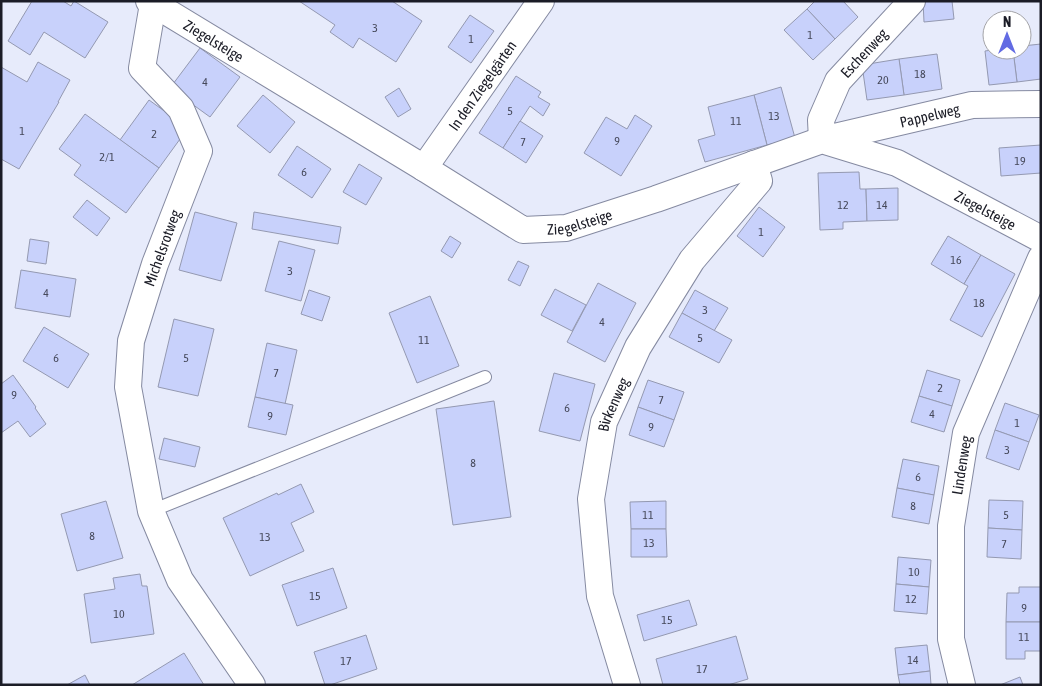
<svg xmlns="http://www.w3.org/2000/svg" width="1042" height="686" viewBox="0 0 1042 686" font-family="'Asap Condensed',sans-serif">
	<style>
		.building { fill: #c8d1fb; stroke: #9499b1 }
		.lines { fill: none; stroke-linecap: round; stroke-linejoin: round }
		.lane-casing { stroke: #858aa1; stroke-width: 14 }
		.street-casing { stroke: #858aa1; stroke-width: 28 }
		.lane { stroke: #fff; stroke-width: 12 }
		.street { stroke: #fff; stroke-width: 26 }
		.labels { text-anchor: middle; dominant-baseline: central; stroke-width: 4; stroke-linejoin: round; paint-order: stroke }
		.number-label { font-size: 12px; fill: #46495b }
		.street-label { font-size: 15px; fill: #1b1c26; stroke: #fff }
	</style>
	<rect width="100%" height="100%" fill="#e7ebfb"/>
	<g class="building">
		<path d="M32,1H63L71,6L74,1L108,22L85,58L44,32L30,55L8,41Z"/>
		<path d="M299,1H392L422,21L396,62L359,38L353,48L330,32L335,25Z"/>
		<path d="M815,1H843L858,17L835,39L807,9Z"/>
		<path d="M923,1H952L954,19L924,22Z"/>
		<path d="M807,9L835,39L813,60L784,30Z"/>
		<path d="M470,15L494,31L471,63L448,47Z"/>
		<path d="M1041,44V79L1017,82L1013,50H1022V46Z"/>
		<path d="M200,48L240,77L210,117L170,88Z"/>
		<path d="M992,50H1013L1017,82L989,85L985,51Z"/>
		<path d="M937,54L942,89L904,95L899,59Z"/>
		<path d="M899,59L904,95L867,100L862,65Z"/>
		<path d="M38,62L70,80L58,102H59L19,169L1,159V67L27,82Z"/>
		<path d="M516,76L541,92L538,97L550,104L543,116L530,106L503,148L479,133Z"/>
		<path d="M781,87L795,138L767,145L754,95Z"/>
		<path d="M399,88L411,109L398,117L385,97Z"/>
		<path d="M263,95L295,122L270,153L237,126Z"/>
		<path d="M754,95L767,145L705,162L698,140L715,135L708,107Z"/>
		<path d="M149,100L188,128L159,168L120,140Z"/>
		<path d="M85,114L159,168L126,213L74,175L81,165L59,149Z"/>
		<path d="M635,115L652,126L621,176L584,153L606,117L627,129Z"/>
		<path d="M520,121L543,136L526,163L503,148Z"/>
		<path d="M1041,145V173L1001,176L999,148Z"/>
		<path d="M297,146L331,169L312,198L278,175Z"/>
		<path d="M359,164L382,178L366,205L343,192Z"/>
		<path d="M859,172L860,189H866L867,221L843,222V229L820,230L818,173Z"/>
		<path d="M898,188V220L867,221L866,189Z"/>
		<path d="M87,200L110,218L97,236L73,217Z"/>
		<path d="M759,207L785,227L763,257L737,236Z"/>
		<path d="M195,212L237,223L221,281L179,270Z"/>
		<path d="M254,212L341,227L338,244L252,229Z"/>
		<path d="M450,236L461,243L452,258L441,251Z"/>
		<path d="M948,236L981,255L964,284L931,264Z"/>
		<path d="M30,239L49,242L46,264L27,261Z"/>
		<path d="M279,241L315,250L301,301L265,291Z"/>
		<path d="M981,255L1015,274L982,337L950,320L968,286L964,284Z"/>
		<path d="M518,261L529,266L520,286L508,280Z"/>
		<path d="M21,270L76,279L70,317L15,308Z"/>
		<path d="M598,283L636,303L605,362L567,342Z"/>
		<path d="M555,289L586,305L572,331L541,315Z"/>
		<path d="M309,290L330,297L322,321L301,314Z"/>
		<path d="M695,290L728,308L714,331L682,313Z"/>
		<path d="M430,296L459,366L417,383L389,313Z"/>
		<path d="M682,313L732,340L719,363L669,337Z"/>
		<path d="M174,319L214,329L198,396L158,387Z"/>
		<path d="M44,327L89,354L68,388L23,361Z"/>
		<path d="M267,343L297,350L285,404L255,397Z"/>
		<path d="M927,370L960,380L952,406L919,396Z"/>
		<path d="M554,373L595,384L580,441L539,431Z"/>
		<path d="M13,375L36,407L35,408L46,424L30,437L18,421L1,433V384Z"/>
		<path d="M648,380L684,392L674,420L638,407Z"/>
		<path d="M919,396L952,406L944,432L911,422Z"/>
		<path d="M255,397L293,405L286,435L248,427Z"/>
		<path d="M494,401L511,517L453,525L436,409Z"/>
		<path d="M1005,403L1039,415L1029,442L995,430Z"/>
		<path d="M638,407L674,420L664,447L629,435Z"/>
		<path d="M995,430L1029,442L1019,470L986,458Z"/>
		<path d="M164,438L200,447L195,467L159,459Z"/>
		<path d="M903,459L939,466L934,495L897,488Z"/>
		<path d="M301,484L314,512L291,523L304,551L250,576L223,518L277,493L278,495Z"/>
		<path d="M897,488L934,495L929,524L892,517Z"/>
		<path d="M989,500L1023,501L1022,530L988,528Z"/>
		<path d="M106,501L123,558L77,571L61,514Z"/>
		<path d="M666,501V529H631L630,502Z"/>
		<path d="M988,528L1022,530L1021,559L987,557Z"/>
		<path d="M631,529H666L667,557H631Z"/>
		<path d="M898,557L931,560L929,587L896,584Z"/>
		<path d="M333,568L347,608L297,626L282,585Z"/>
		<path d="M140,574L142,586H147L154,634L91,643L84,594L115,589L113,578Z"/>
		<path d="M896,584L929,587L927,614L894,611Z"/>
		<path d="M1019,587H1041V622H1006L1007,593H1019Z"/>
		<path d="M689,600L697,625L644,641L637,615Z"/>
		<path d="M1006,622H1041V651H1025V659H1006Z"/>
		<path d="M366,635L377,669L330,685H325L314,652Z"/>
		<path d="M736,636L748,679L728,685H663L656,659Z"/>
		<path d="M927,645L930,671L898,675L895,648Z"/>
		<path d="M184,653L204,685H132Z"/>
		<path d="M930,671L931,685H900L898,675Z"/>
		<path d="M85,675L90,685H67Z"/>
		<path d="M1020,677L1023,685H1000Z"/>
	</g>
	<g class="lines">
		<defs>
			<path id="lane" d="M151,511L485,377"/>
			<g id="street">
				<path id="s1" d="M149,1L424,168L523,230L566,228L656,199L822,140L897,163L1041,239"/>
				<path id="s2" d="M912,1L838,81L821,120L822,140L972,105L1041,104"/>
				<path d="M153,4L142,68L181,109L199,151L155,264L131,341L128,387L151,511L180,580L252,685"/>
				<path id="s3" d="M424,168L541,1"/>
				<path id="s4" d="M627,685L600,596L591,499L604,422L638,347L692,260L759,181L754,164"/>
				<path id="s5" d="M962,685L951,639V526L966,433L1041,258"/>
			</g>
		</defs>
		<use href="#lane" class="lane-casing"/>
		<use href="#street" class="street-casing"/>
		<use href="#lane" class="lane"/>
		<use href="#street" class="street"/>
	</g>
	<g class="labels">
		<g class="number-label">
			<text x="375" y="28">3</text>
			<text x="810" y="35">1</text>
			<text x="471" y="39">1</text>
			<text x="920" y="74">18</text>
			<text x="883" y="80">20</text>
			<text x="205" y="82">4</text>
			<text x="510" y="111">5</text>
			<text x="774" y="116">13</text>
			<text x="736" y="121">11</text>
			<text x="22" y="131">1</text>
			<text x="154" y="134">2</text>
			<text x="617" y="141">9</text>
			<text x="523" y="142">7</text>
			<text x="107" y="157">2/1</text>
			<text x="1020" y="161">19</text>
			<text x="304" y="172">6</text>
			<text x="843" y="205">12</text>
			<text x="882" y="205">14</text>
			<text x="761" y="232">1</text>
			<text x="956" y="260">16</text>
			<text x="290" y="271">3</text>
			<text x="46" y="293">4</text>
			<text x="979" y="303">18</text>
			<text x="705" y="310">3</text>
			<text x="602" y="322">4</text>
			<text x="700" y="338">5</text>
			<text x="424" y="340">11</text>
			<text x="56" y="358">6</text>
			<text x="186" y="358">5</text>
			<text x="276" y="373">7</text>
			<text x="940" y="388">2</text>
			<text x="14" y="395">9</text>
			<text x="661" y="400">7</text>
			<text x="567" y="408">6</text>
			<text x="932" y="414">4</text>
			<text x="270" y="416">9</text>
			<text x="1017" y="423">1</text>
			<text x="651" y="427">9</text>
			<text x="1007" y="450">3</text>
			<text x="473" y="463">8</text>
			<text x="918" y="477">6</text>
			<text x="913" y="506">8</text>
			<text x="648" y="515">11</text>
			<text x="1006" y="515">5</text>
			<text x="92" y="536">8</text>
			<text x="265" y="537">13</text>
			<text x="649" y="543">13</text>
			<text x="1004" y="544">7</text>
			<text x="914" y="572">10</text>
			<text x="315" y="596">15</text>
			<text x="911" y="599">12</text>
			<text x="1024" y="608">9</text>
			<text x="119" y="614">10</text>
			<text x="667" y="620">15</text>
			<text x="1024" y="637">11</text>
			<text x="913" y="660">14</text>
			<text x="346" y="661">17</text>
			<text x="702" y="669">17</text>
		</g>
		<g class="street-label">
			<text stroke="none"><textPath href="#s1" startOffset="76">Ziegelsteige</textPath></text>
			<text transform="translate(864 53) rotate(-47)">Eschenweg</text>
			<text stroke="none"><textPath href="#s3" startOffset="101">In den Ziegelgärten</textPath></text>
			<text stroke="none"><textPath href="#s2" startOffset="282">Pappelweg</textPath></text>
			<text stroke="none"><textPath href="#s1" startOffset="931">Ziegelsteige</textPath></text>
			<text stroke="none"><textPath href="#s1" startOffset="496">Ziegelsteige</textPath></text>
			<text transform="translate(162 248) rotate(-70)">Michelsrotweg</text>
			<text stroke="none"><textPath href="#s4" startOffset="288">Birkenweg</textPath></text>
			<text stroke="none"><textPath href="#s5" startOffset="222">Lindenweg</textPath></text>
		</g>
	</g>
	<rect width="1042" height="686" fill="none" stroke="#1b1c26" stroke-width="5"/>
	<g transform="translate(1007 35)"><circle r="24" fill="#ffffff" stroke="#a4a4a8"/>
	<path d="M0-4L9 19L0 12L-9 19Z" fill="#626be3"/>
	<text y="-8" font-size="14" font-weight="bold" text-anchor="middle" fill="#1b1c26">N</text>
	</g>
</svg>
